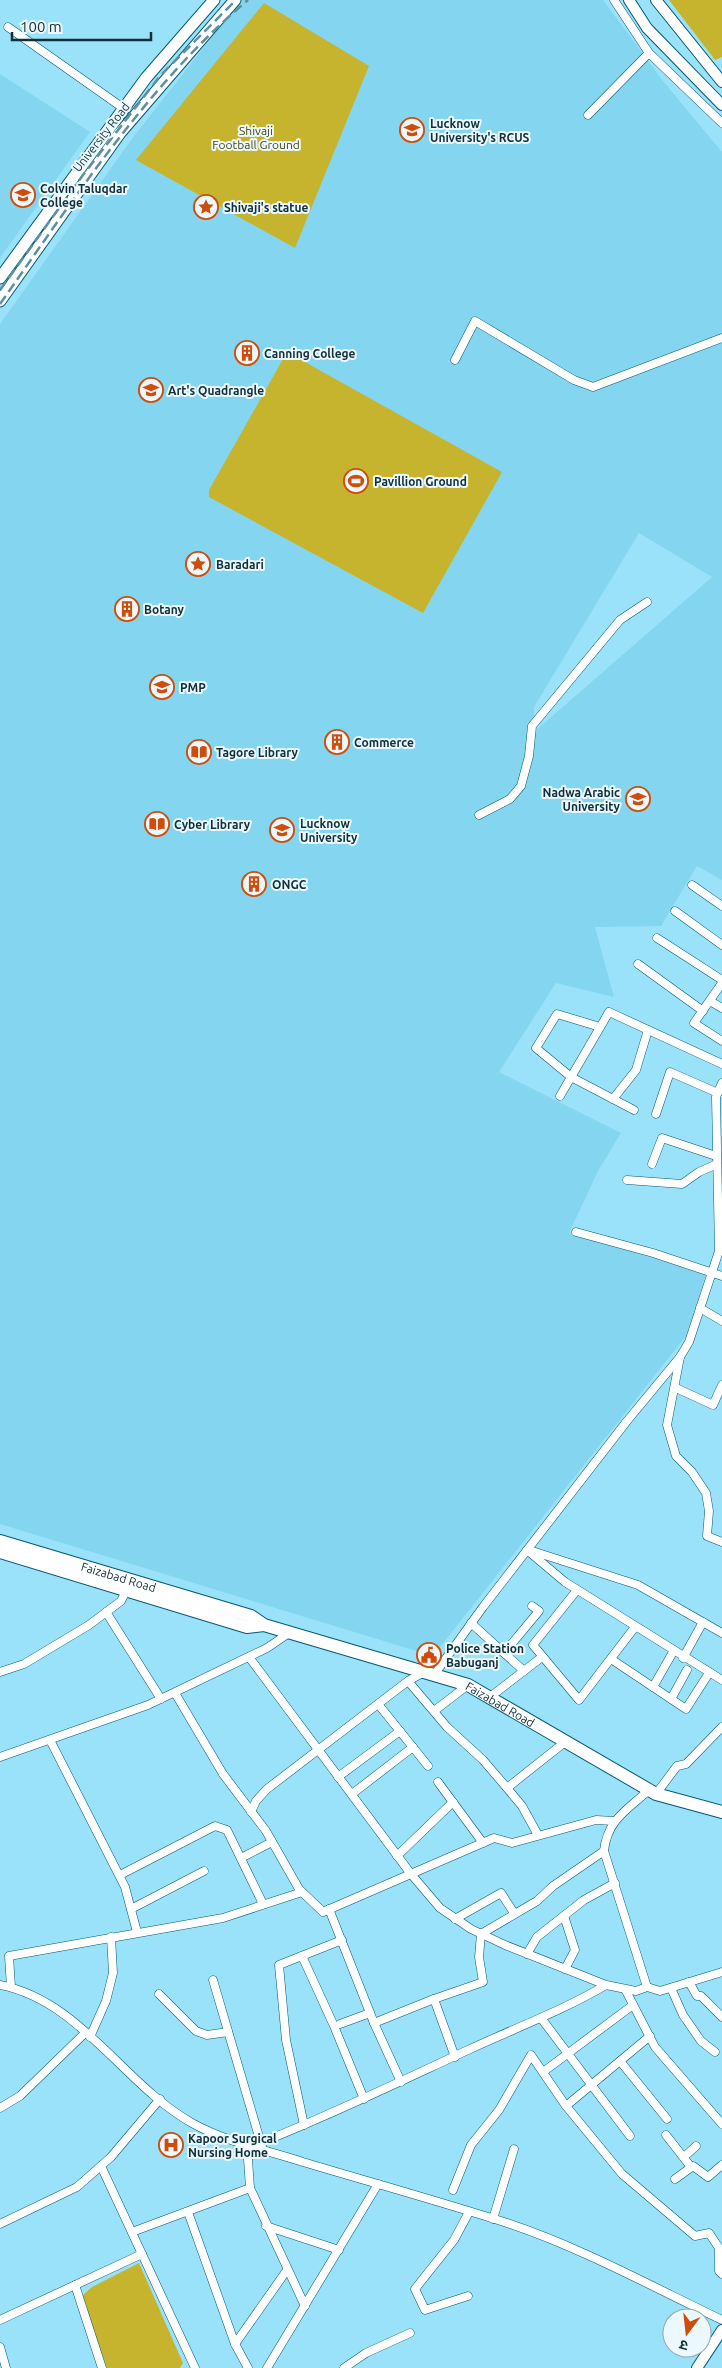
<svg xmlns="http://www.w3.org/2000/svg" width="722" height="2368" viewBox="0 0 722 2368" font-family="Ubuntu,'Noto Sans Devanagari',sans-serif">
	<style>
		.built { fill: #84d6f0; fill-rule: evenodd }
		.green { fill: #c6b32e }
		.lines { fill: none; stroke-linecap: round; stroke-linejoin: round }
		.minor-casing { stroke: #025a6f; stroke-width: 9 }
		.tertiary-casing { stroke: #025a6f; stroke-width: 12 }
		.secondary-casing { stroke: #025a6f; stroke-width: 13 }
		.primary-casing { stroke: #025a6f; stroke-width: 14 }
		.minor { stroke: #fff; stroke-width: 8 }
		.tertiary { stroke: #fff; stroke-width: 10 }
		.secondary { stroke: #fff; stroke-width: 11 }
		.primary { stroke: #fff; stroke-width: 12 }
		.rail { stroke: #5c91a2; stroke-width: 2.5; stroke-dasharray: 10 5; stroke-linecap: butt }
		.labels { text-anchor: middle; dominant-baseline: central; stroke-width: 4; stroke-linejoin: round; paint-order: stroke }
		.poi-label { font-size: 12px; font-weight: bold; fill: #112f38; stroke: #ebf9fe; text-anchor: start }
		.park-label { font-size: 12px; fill: #4c440e; stroke: #ebf9fe }
		.street-label { font-size: 12px; fill: #112f38; stroke: #ebf9fe }
	</style>
	<rect width="100%" height="100%" fill="#9ae2fa"/>
	<g class="built">
		<path d="M241,0H603L663,81L722,152V880L697,866L661,926L595,927L614,997L556,983L499,1072L621,1133L598,1171L569,1233L706,1274L686,1336L433,1656L0,1524V324L131,140ZM639,533L712,577L534,732V707Z"/>
		<path d="M0,74L90,132L0,258Z"/>
	</g>
	<g class="green">
		<path d="M669,0H722V57L715,60Z"/>
		<path d="M264,3L369,66L295,248L136,160Z"/>
		<path d="M287,352L502,472L423,613L209,497V490Z"/>
		<path d="M139,2263L183,2363L180,2368H107L82,2296L92,2287Z"/>
	</g>
	<g class="lines">
		<defs>
			<g id="minor">
				<path d="M614,0L649,53L722,123"/>
				<path d="M8,27L123,108"/>
				<path d="M588,115L649,53"/>
				<path d="M455,360L475,321L574,380L593,387L722,338"/>
				<path d="M479,815L510,799L521,786L529,756L532,726L620,620L647,602"/>
				<path d="M692,885L722,906"/>
				<path d="M675,911L722,945"/>
				<path d="M657,938L722,980"/>
				<path d="M638,964L703,1011"/>
				<path d="M722,983L694,1023L722,1041"/>
				<path d="M710,1001L722,1008"/>
				<path d="M600,1027L557,1014L536,1048L571,1077L634,1110"/>
				<path d="M560,1096L609,1012L722,1064"/>
				<path d="M613,1099L636,1070L648,1030"/>
				<path d="M656,1114L670,1072L718,1093"/>
				<path d="M652,1164L662,1138L716,1156"/>
				<path d="M627,1180L682,1184L699,1172L717,1164"/>
				<path d="M576,1232L653,1253L722,1276"/>
				<path d="M700,1308L722,1321"/>
				<path d="M680,1357L667,1425L676,1456L692,1472L706,1493L709,1511L707,1536L722,1542"/>
				<path d="M676,1388L713,1405L722,1385"/>
				<path d="M527,1550L565,1582L722,1680"/>
				<path d="M532,1551L638,1585L722,1633"/>
				<path d="M577,1590L533,1645L579,1700L635,1627"/>
				<path d="M106,1612L161,1699"/>
				<path d="M471,1623L524,1671"/>
				<path d="M504,1653L539,1611L532,1606"/>
				<path d="M249,1657L411,1874L440,1908L471,1929L505,1945L606,1985L636,1991L647,1987L660,1991L722,1972"/>
				<path d="M683,1658L703,1622"/>
				<path d="M611,1659L686,1709L709,1673"/>
				<path d="M0,1672L24,1664L89,1625L121,1601L128,1587"/>
				<path d="M434,1675L483,1607L627,1421L680,1357L689,1342L719,1251L716,1097L722,1083"/>
				<path d="M408,1681L447,1727L483,1760L507,1788L522,1806L538,1835"/>
				<path d="M653,1687L673,1652"/>
				<path d="M175,1693L223,1774L266,1831L299,1889L323,1912L494,1838L512,1843L596,1820L614,1821"/>
				<path d="M490,1697L542,1657"/>
				<path d="M671,1699L687,1670"/>
				<path d="M378,1704L428,1766"/>
				<path d="M434,1711L468,1685"/>
				<path d="M50,1740L125,1887L137,1932"/>
				<path d="M0,1757L148,1705L267,1648L289,1633"/>
				<path d="M338,1777L400,1731"/>
				<path d="M438,1782L483,1843"/>
				<path d="M507,1788L565,1742"/>
				<path d="M352,1794L413,1747"/>
				<path d="M656,1794L677,1766L686,1764L722,1727"/>
				<path d="M251,1812L256,1801L267,1789L408,1681L424,1672"/>
				<path d="M397,1856L453,1802"/>
				<path d="M241,1858L272,1842"/>
				<path d="M120,1875L215,1826L227,1830L263,1904"/>
				<path d="M131,1909L204,1871"/>
				<path d="M329,1909L374,2023L401,2082"/>
				<path d="M564,1916L575,1950L565,1969"/>
				<path d="M455,1919L501,1893L514,1913"/>
				<path d="M527,1954L537,1937L584,1900L615,1883"/>
				<path d="M302,1956L334,2026L364,2099"/>
				<path d="M213,1980L262,2147"/>
				<path d="M689,1982L697,1996H701L722,2017"/>
				<path d="M0,1985C81,2001 123,2084 192,2123C226,2142 266,2150 303,2162C370,2182 438,2201 504,2222C580,2247 651,2286 722,2320"/>
				<path d="M11,1987L9,1956L223,1918L302,1892"/>
				<path d="M647,1987L604,1851C607,1820 628,1809 649,1790"/>
				<path d="M671,1988L683,2015L701,2041L715,2052"/>
				<path d="M625,1989L655,2047L722,2124"/>
				<path d="M159,1994L196,2031L207,2035L228,2032"/>
				<path d="M434,1999L455,2057"/>
				<path d="M541,2018L630,2136"/>
				<path d="M374,2023L434,1999L483,1982L479,1957L481,1934L537,1901L553,1886L604,1851"/>
				<path d="M340,2024L370,2013"/>
				<path d="M90,2037L106,2001L113,1973L111,1937"/>
				<path d="M620,2061L667,2119"/>
				<path d="M543,2072L633,2005"/>
				<path d="M566,2106L650,2036"/>
				<path d="M0,2108L20,2096L85,2033"/>
				<path d="M304,2125L286,2040L279,1965L342,1940"/>
				<path d="M666,2135L691,2167"/>
				<path d="M260,2143C331,2115 399,2082 468,2050C515,2028 562,2011 606,1985"/>
				<path d="M247,2145L250,2188L305,2306"/>
				<path d="M684,2157L696,2146"/>
				<path d="M101,2166L195,2368"/>
				<path d="M675,2179L693,2166L708,2177L722,2165"/>
				<path d="M453,2190L471,2145L499,2110L531,2055L566,2106L622,2174L695,2236L709,2233L719,2248V2271L722,2274"/>
				<path d="M188,2212L235,2344L248,2368"/>
				<path d="M493,2219L514,2149"/>
				<path d="M0,2224L77,2187L111,2157L160,2099"/>
				<path d="M266,2226L339,2250"/>
				<path d="M132,2232L250,2188"/>
				<path d="M75,2285L102,2368"/>
				<path d="M468,2296L425,2310L415,2289L454,2240L469,2212"/>
				<path d="M0,2320L142,2254"/>
				<path d="M235,2344L287,2270"/>
				<path d="M0,2347L6,2368"/>
				<path d="M267,2368L378,2184"/>
				<path d="M344,2368L366,2353L410,2333"/>
			</g>
			<g id="tertiary">
				<path d="M629,0L647,28L722,105"/>
				<path d="M656,0L722,82"/>
				<path d="M697,2368L722,2330"/>
			</g>
			<g id="secondary">
				<path d="M0,278L146,78L214,0"/>
				<path d="M0,301L120,133L235,0"/>
			</g>
			<g id="primary">
				<path id="s1" d="M0,1541L251,1616L264,1625L468,1685L656,1794L722,1812"/>
				<path d="M0,1552L247,1627L264,1625"/>
			</g>
		</defs>
		<use href="#minor" class="minor-casing"/>
		<use href="#tertiary" class="tertiary-casing"/>
		<use href="#secondary" class="secondary-casing"/>
		<use href="#primary" class="primary-casing"/>
		<use href="#minor" class="minor"/>
		<use href="#tertiary" class="tertiary"/>
		<use href="#secondary" class="secondary"/>
		<use href="#primary" class="primary"/>
		<g class="rail">
			<path d="M0,290L83,175L160,76L236,0"/>
			<path d="M0,304C74,199 149,83 248,0"/>
		</g>
	</g>
	<defs>
		<symbol id="university-ring" viewBox="-11 -11 22 22"><circle r="9.5" fill="#ebf9fe" stroke="#d14c09" stroke-width="1.5"/><path d="M0-5L7-2L0 1L-7-2ZM-4 1L0 2.5L4 1V4Q0 6-4 4Z" fill="#d14c09"/></symbol>
		<symbol id="sight-ring" viewBox="-11 -11 22 22"><circle r="9.5" fill="#ebf9fe" stroke="#d14c09" stroke-width="1.5"/><path d="M0-6L1.8-2.2L6-1.7L2.9 1.2L3.7 5.4L0 3.3L-3.7 5.4L-2.9 1.2L-6-1.7L-1.8-2.2Z" fill="#d14c09"/></symbol>
		<symbol id="building-ring" viewBox="-11 -11 22 22"><circle r="9.5" fill="#ebf9fe" stroke="#d14c09" stroke-width="1.5"/><path d="M-4-6H4V6H1V3H-1V6H-4ZM-2.5-4.3h1.7v1.8h-1.7ZM.8-4.3h1.7v1.8H.8ZM-2.5-1h1.7V.8h-1.7ZM.8-1h1.7V.8H.8Z" fill="#d14c09"/></symbol>
		<symbol id="stadium-ring" viewBox="-11 -11 22 22"><circle r="9.5" fill="#ebf9fe" stroke="#d14c09" stroke-width="1.5"/><path d="M0-5a6.5 5 0 1 0 0 10a6.5 5 0 1 0 0-10ZM-3.5-1.8h7v3.6h-7Z" fill="#d14c09"/></symbol>
		<symbol id="library-ring" viewBox="-11 -11 22 22"><circle r="9.5" fill="#ebf9fe" stroke="#d14c09" stroke-width="1.5"/><path d="M-6-4Q-3-5.5-.7-3.5V5Q-3 3-6 4ZM6-4Q3-5.5 .7-3.5V5Q3 3 6 4Z" fill="#d14c09"/></symbol>
		<symbol id="civic-ring" viewBox="-11 -11 22 22"><circle r="9.5" fill="#ebf9fe" stroke="#d14c09" stroke-width="1.5"/><path d="M-.6-6.5H3V-4.5H.6V-3L4-1V1h2V6H-6V1h2V-1L-.6-3ZM-1.2 2.5V6h2.4V2.5Z" fill="#d14c09"/></symbol>
		<symbol id="hospital-ring" viewBox="-11 -11 22 22"><circle r="9.5" fill="#ebf9fe" stroke="#d14c09" stroke-width="1.5"/><path d="M-5-5h3v3.5h4V-5h3V5h-3V1.5h-4V5h-3Z" fill="#d14c09"/></symbol>
	</defs>
	<g fill-rule="evenodd">
		<use href="#university-ring" x="398" y="116" width="28" height="28"/>
		<use href="#university-ring" x="9" y="181" width="28" height="28"/>
		<use href="#sight-ring" x="192" y="193" width="28" height="28"/>
		<use href="#building-ring" x="233" y="339" width="28" height="28"/>
		<use href="#university-ring" x="137" y="376" width="28" height="28"/>
		<use href="#stadium-ring" x="342" y="467" width="28" height="28"/>
		<use href="#sight-ring" x="184" y="550" width="28" height="28"/>
		<use href="#building-ring" x="113" y="595" width="28" height="28"/>
		<use href="#university-ring" x="148" y="673" width="28" height="28"/>
		<use href="#building-ring" x="323" y="728" width="28" height="28"/>
		<use href="#library-ring" x="185" y="738" width="28" height="28"/>
		<use href="#university-ring" x="624" y="785" width="28" height="28"/>
		<use href="#library-ring" x="143" y="810" width="28" height="28"/>
		<use href="#university-ring" x="268" y="816" width="28" height="28"/>
		<use href="#building-ring" x="240" y="870" width="28" height="28"/>
		<use href="#civic-ring" x="415" y="1641" width="28" height="28"/>
		<use href="#hospital-ring" x="157" y="2131" width="28" height="28"/>
	</g>
	<g class="labels">
		<g class="poi-label">
			<text x="430" y="123">Lucknow<tspan x="430" dy="14">University's RCUS</tspan></text>
			<text x="40" y="188">Colvin Taluqdar<tspan x="40" dy="14">College</tspan></text>
			<text x="224" y="207">Shivaji's statue</text>
			<text x="264" y="353">Canning College</text>
			<text x="168" y="390">Art's Quadrangle</text>
			<text x="374" y="481">Pavillion Ground</text>
			<text x="216" y="564">Baradari</text>
			<text x="144" y="609">Botany</text>
			<text x="180" y="687">PMP</text>
			<text x="354" y="742">Commerce</text>
			<text x="216" y="752">Tagore Library</text>
			<text x="620" y="792" text-anchor="end">Nadwa Arabic<tspan x="620" dy="14">University</tspan></text>
			<text x="300" y="823">Lucknow<tspan x="300" dy="14">University</tspan></text>
			<text x="174" y="824">Cyber Library</text>
			<text x="272" y="884">ONGC</text>
			<text x="446" y="1648">Police Station<tspan x="446" dy="14">Babuganj</tspan></text>
			<text x="188" y="2138">Kapoor Surgical<tspan x="188" dy="14">Nursing Home</tspan></text>
		</g>
		<g class="park-label">
			<text x="256" y="130">Shivaji<tspan x="256" dy="14">Football Ground</tspan></text>
		</g>
		<g class="street-label">
			<text transform="translate(101 137) rotate(-52)">University Road</text>
			<text stroke="none"><textPath href="#s1" startOffset="124">Faizabad Road</textPath></text>
			<text stroke="none"><textPath href="#s1" startOffset="528">Faizabad Road</textPath></text>
		</g>
	</g>
	<g transform="translate(687 2333) rotate(195)"><circle r="24" fill="#ebf9fe" stroke="#94a8af"/>
	<path d="M0-4L9 19L0 12L-9 19Z" fill="#d14c09"/>
	<text y="-8" font-size="14" font-weight="bold" text-anchor="middle" fill="#112f38">उ</text>
	</g>
	<path d="M12 32v8h139v-8" fill="none" stroke="#112f38" stroke-width="2.5"/>
	<text x="20" y="32" font-size="15" fill="#112f38" stroke="#ebf9fe" stroke-width="4" paint-order="stroke">100 m</text>
</svg>
